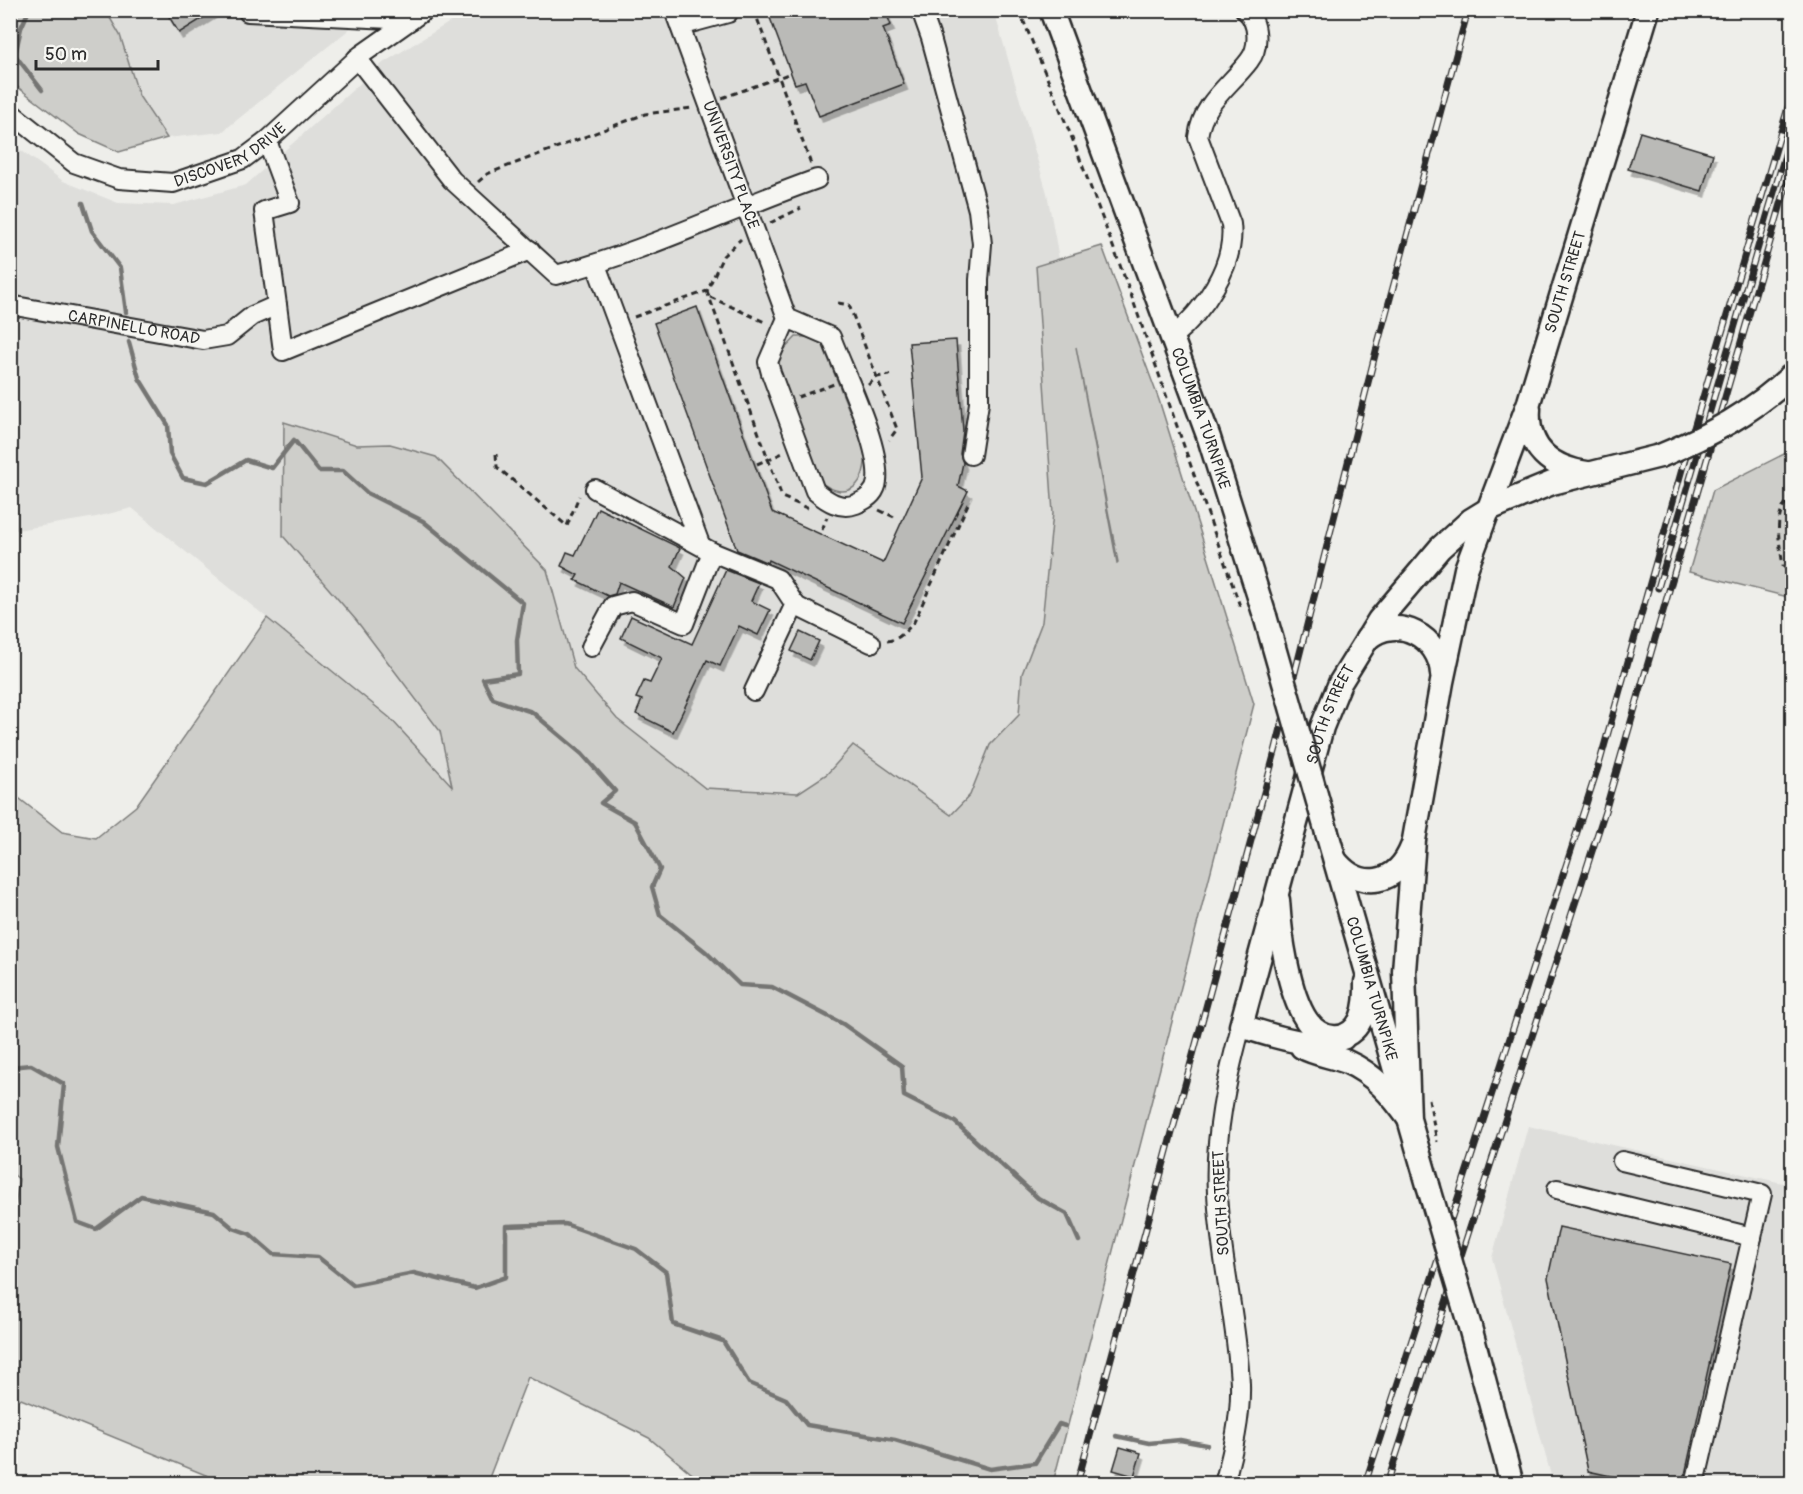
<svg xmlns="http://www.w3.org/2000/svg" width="1803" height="1494" viewBox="0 0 1803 1494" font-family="Pangolin,sans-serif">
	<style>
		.built { fill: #dededb }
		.green { fill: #cececa; stroke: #7c7c7a; stroke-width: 1.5; fill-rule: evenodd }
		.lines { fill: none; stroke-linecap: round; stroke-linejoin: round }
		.stream { stroke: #757573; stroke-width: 4.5 }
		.building { fill: #babab7; stroke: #2b2b2b; stroke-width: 1.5; filter: url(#shadow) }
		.minor-casing { stroke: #2b2b2b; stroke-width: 22 }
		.major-casing { stroke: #2b2b2b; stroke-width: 27 }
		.path { stroke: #2b2b2b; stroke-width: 3; stroke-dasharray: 6 4.5; stroke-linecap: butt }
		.minor { stroke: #f6f6f2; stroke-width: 18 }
		.major { stroke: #f6f6f2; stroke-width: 22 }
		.rail-casing { stroke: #2b2b2b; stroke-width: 7 }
		.rail { stroke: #f6f6f2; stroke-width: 4.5; stroke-dasharray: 14; stroke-linecap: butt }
		.major-bridge-casing { stroke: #2b2b2b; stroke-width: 27; stroke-linecap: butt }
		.major-bridge { stroke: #f6f6f2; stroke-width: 22 }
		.labels { text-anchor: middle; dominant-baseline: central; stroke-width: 4.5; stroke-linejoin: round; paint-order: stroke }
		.street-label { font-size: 16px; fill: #2b2b2b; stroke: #f6f6f2 }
	</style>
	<defs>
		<filter id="shadow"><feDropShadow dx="3.5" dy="6" stdDeviation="0" flood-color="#0004"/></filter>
	</defs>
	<rect width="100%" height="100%" fill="#eeeeea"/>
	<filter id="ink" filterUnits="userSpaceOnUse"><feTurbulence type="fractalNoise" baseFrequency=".0167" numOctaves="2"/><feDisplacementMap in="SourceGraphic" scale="12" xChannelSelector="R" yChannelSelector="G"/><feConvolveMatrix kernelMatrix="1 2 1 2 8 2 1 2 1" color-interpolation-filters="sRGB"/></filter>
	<g filter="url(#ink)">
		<g class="built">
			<path d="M106,11H372L222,132L167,138L139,96L120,35Z"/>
			<path d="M468,11H994L1047,193L1098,472L1130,626L1104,816L697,1061L390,718L132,508L96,517L11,531V143L63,181L118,203L174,205L246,185L383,63Z"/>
			<path d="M1528,1126L1792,1185V1483H1553L1492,1258Z"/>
		</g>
		<g class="green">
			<path d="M10,11H106L120,35L139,96L167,138L119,152L79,134L11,82Z"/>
			<path d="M1102,246L1159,400L1254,704L1053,1483H703L649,1438L528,1377L487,1483H225L11,1395L10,1244L19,1179L10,1172L11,792L62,832L96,838L136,806L267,618L390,718L452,786L440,731L356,620L283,536L284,422L357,445L390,444L436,457L547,570L574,668L617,719L705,788L798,793L827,774L853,745L951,815L970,795L990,745L1019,715L1022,674L1042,622L1053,513L1036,266ZM1076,347L1118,562L1117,563Z"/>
			<path d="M796,337H810L822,343L865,450C868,484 848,505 818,480L778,364L779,355Z"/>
			<path d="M1792,450V598L1689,572L1713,490Z"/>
		</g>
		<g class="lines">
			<g class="stream">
				<path d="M29,10L21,28L15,55L42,90"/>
				<path d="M83,203L92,231L120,268L126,312"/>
				<path d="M129,342L139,378L168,425L170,454L183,478L207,483L246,460L272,468L294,440L319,471H343L367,493L423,521L523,603L517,640L518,674L483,679L493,699L532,712L582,754L615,791L601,803L635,822L660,869L652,887L660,915L706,952L740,985L772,987L843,1024L902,1066L904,1096L955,1122L1038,1198L1067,1214L1079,1241"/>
				<path d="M10,1067L31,1065L64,1084L58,1147L77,1222L96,1229L141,1196L214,1212L233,1228L250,1234L273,1254L318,1257L353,1285L414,1273L475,1288L506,1277V1226L565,1224L636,1249L666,1272L673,1324L723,1341L749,1383L786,1399L807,1425L895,1440L990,1469L1035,1463L1059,1424L1065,1426"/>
				<path d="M1116,1436L1149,1443L1180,1440L1207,1445"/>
			</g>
		</g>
		<g class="building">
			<path d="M165,10H216L179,33Z"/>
			<path d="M767,10H885L891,25L883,28L904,84L819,116L805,81L795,84Z"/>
			<path d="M1640,132L1713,154L1702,191L1628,169Z"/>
			<path d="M697,307L772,512L883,563L922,477L909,343L956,340L963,431L960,454L963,463L958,486L968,491L902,623L769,560L768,563L737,550L654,323Z"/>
			<path d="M598,508L680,548L672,566L686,578L674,607L619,582L615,594L608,596L575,580L578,575L561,566L567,552L575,555Z"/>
			<path d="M726,570L759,583L751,601L770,610L758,635L739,626L720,666L707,660L673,732L636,714L642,700L636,698L644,681L650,683L662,658L621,638L631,616L692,644Z"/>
			<path d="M800,632L819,641L810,660L791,651Z"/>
			<path d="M1559,1227L1731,1264L1683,1484H1647L1588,1471L1548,1278Z"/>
			<path d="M1120,1447L1141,1453L1134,1476L1113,1470Z"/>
		</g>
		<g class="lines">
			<defs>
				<g id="minor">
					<path id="s1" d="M674,10L787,318L768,362L771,373L815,491C827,501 840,510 856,504C866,500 876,493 877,481C881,446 844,372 831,337L787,318"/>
					<path d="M921,10L931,38L978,210L982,244L979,280V403L971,455"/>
					<path d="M248,12L411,20"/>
					<path d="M680,26L728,13"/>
					<path d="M357,58L452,180L556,275C645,252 729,210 817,179"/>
					<path id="s2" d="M10,112L74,163L119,179L173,183L243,159L267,141L361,55L425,10"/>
					<path d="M596,265L700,544"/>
					<path id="s3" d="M10,305L203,340L227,336L252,316L277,305L264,211L290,203L267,141"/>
					<path d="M277,305L283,351L530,250"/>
					<path d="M1172,337C1203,312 1236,265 1231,224L1198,137C1202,103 1230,86 1249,61C1260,47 1259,22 1245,10"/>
					<path d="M595,489L712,552L778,579L796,606L871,643"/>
					<path d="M591,647L613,606L632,601L684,624L712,552"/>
					<path d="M754,691L795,604"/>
					<path d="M1622,1161L1762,1194L1695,1484"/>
					<path d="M1557,1189L1752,1237"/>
					<path d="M1224,1484C1233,1451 1241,1418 1240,1384C1237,1320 1220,1257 1217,1193C1214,1136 1226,1082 1241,1026"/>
				</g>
				<g id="major">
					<path id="s4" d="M1051,10L1209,438L1265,616"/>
					<path d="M1529,409C1526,448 1551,468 1587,473"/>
					<path d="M1367,639C1397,613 1440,637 1442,674"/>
					<path id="s5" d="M1327,833L1397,1077"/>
					<path d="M1335,860C1360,892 1397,885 1412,847"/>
					<path d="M1278,900C1280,933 1288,993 1307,1021C1322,1042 1349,1044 1361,1019C1366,1007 1366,995 1366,982"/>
					<path id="s6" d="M1343,1038C1309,1050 1274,1036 1241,1026L1322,727L1340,683L1379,620L1440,548L1471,520L1489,509L1552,483L1660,456"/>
					<path d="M1302,1047C1317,1055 1332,1056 1347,1062C1374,1074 1392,1095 1409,1119"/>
					<path id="s7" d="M1428,1185L1409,1119L1404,971L1414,840L1442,682L1466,569L1529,402L1648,10"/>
					<path d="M1470,1327L1512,1484"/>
				</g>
			</defs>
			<use href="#minor" class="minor-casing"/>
			<use href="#major" class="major-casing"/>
			<g class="path">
				<path d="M754,10L811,164"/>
				<path d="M1019,10L1072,138L1129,289L1241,609"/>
				<path d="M722,98L791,73"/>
				<path d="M478,182L487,174L645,114L693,108"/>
				<path d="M770,223L801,208"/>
				<path d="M707,291L782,497L809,509"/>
				<path d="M710,297L767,323"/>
				<path d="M838,303L849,305L897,429L889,440"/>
				<path d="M634,317L707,291L723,256L741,239"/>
				<path d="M868,385L877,377L890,375"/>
				<path d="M798,397L834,384"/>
				<path d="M496,454L497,467L567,526L579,496"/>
				<path d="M757,464L783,453"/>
				<path d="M1792,495C1772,516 1779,538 1783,566L1792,573"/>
				<path d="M879,510L894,517"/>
				<path d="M822,530L827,517"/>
				<path d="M887,641C899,640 906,631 914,622L968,504"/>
				<path d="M1429,1099L1437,1142"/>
			</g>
			<use href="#minor" class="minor"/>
			<use href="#major" class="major"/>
			<defs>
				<g id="rail">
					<path d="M1658,588L1792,131"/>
					<path d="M1077,1484L1276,748L1378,343L1468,10"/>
					<path d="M1365,1484L1600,761L1686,455L1792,94"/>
					<path d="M1387,1484L1606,808L1792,166"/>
				</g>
			</defs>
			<use href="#rail" class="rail-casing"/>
			<use href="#rail" class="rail"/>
			<defs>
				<g id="major-bridge">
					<path d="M1660,456C1708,436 1754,412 1792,375"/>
					<path d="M1265,616L1327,833"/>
					<path d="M1428,1185L1470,1327"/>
				</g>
			</defs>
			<use href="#major-bridge" class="major-bridge-casing"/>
			<use href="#major-bridge" class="major-bridge"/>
		</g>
	</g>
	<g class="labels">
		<g class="street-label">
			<text stroke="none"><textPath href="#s2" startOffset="248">DISCOVERY DRIVE</textPath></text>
			<text stroke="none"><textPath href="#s1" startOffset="165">UNIVERSITY PLACE</textPath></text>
			<text stroke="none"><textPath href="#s7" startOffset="928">SOUTH STREET</textPath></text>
			<text stroke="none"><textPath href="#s3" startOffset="126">CARPINELLO ROAD</textPath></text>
			<text stroke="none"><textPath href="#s4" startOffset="435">COLUMBIA TURNPIKE</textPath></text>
			<text stroke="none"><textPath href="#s6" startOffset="429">SOUTH STREET</textPath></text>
			<text stroke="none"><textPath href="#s5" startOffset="162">COLUMBIA TURNPIKE</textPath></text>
			<text transform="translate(1221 1203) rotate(-93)">SOUTH STREET</text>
		</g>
	</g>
	<rect width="1803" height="1494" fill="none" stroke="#f6f6f2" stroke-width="36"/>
	<rect x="18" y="18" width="1767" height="1458" fill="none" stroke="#2b2b2b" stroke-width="2" filter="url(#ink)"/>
	<path d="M36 60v9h122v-9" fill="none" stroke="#2b2b2b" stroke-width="3"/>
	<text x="45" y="60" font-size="18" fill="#2b2b2b" stroke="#f6f6f2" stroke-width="4.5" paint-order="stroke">50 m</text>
</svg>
